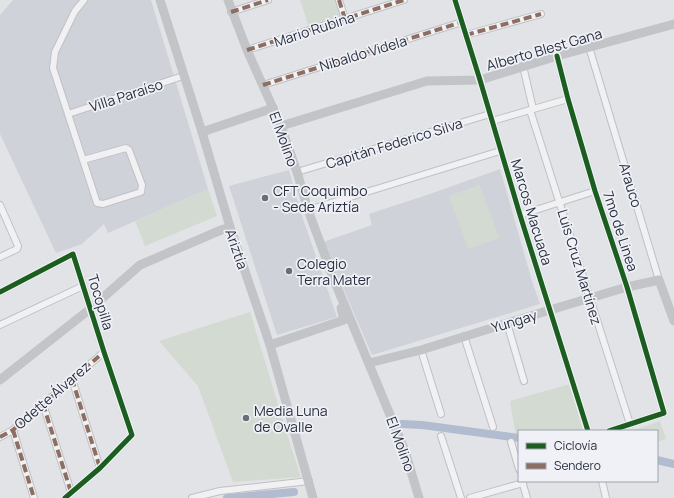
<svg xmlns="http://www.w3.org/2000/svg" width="674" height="498" viewBox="0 0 674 498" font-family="Manrope,sans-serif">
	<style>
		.built { fill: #d0d2d9 }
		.green { fill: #d2dad2 }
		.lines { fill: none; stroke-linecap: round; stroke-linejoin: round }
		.canal { stroke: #b1bcd0; stroke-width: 8 }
		.street-casing { stroke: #c0c1c4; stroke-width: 8 }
		.street { stroke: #f1f1f3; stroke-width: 6 }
		.secondary { stroke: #c2c4c8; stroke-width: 9 }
		.quiet { stroke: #8d6e63; stroke-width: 4; stroke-dasharray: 8 4; stroke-linecap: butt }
		.cycleway-casing { stroke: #eff1f6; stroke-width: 8 }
		.cycleway { stroke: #1b5e20; stroke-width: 5 }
		.poi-dot { fill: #6a6e79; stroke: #eff1f6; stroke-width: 1.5 }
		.labels { text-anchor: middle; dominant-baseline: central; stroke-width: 3.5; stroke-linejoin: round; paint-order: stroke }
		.street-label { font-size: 14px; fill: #292f3f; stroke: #eff1f6 }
		.poi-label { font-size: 14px; fill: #292f3f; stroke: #eff1f6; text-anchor: start }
	</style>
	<rect width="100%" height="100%" fill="#e2e3e6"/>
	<g class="built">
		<path d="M13,0H151L208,189L108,233L104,224L82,244L56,253L0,134V15Z"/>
		<path d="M500,169L532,281L540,304L372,355L323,242L372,225L369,214L430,194Z"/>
		<path d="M289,170L300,210L337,317L277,335L229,186Z"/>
	</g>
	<g class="green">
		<path d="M300,0H337L342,17L309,27Z"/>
		<path d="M480,185L499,238L468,249L449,196Z"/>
		<path d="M208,189L217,216L145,246L135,221Z"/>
		<path d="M250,312L292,450L301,477L233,482L198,386L159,341Z"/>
		<path d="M570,384L583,431H519V443L517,442L510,401Z"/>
		<path d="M660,421L666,439L657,442V431H631Z"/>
	</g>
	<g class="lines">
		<g class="canal">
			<path d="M402,424L422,425L519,438"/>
			<path d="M657,460L674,464"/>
			<path d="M227,498L294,492"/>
		</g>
		<defs>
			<g id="street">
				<path d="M339,0L345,19"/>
				<path d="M455,0L480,80L520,215L588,431"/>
				<path d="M231,12L268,0"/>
				<path d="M466,35L541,14"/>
				<path d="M589,47L659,280"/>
				<path d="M247,50L404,0"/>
				<path d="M557,56L568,99L595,191L627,287L664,413L609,431"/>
				<path d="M523,66L533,109"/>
				<path d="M263,85L462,22"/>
				<path d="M530,110C564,214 596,320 630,424"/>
				<path d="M68,114L183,76"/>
				<path d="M492,121L568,99"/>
				<path d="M83,160L126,148L129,150L142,185L141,192L103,204L97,203L53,68L55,52L75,11L84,0"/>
				<path d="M297,172L490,114"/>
				<path d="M0,205L18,246L17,249L0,257"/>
				<path d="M308,210L500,151"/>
				<path d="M520,215L595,191"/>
				<path d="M0,292L73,254L104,352L132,435L100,468L65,498"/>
				<path d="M507,323L524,381"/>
				<path d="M0,325L83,286"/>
				<path d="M464,336L493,427"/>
				<path d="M421,350L441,414"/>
				<path d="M72,379L100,468"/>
				<path d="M43,404L71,492"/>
				<path d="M13,430L34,498"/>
				<path d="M441,436L461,498"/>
				<path d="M0,437L13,430L104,352"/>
				<path d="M511,442L519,469"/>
				<path d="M522,481L527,498"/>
				<path d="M602,481L606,498"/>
				<path d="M192,498L220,491L309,481"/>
				<path d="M470,498L523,483"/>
			</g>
		</defs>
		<use href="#street" class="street-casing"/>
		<use href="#street" class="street"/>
		<g class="secondary">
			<path d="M160,0L202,132L230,227L270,345L313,498"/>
			<path d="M228,0L247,50L281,126L297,172L308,210L334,280L354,328L405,451L419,498"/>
			<path d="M281,126L427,81L480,80L557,56L674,24"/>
			<path d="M202,132L273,108"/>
			<path d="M270,345L344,320L341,308"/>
			<path d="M369,363L421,350L550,310L627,287L659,280L674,321"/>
			<path d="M0,380L90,309L140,265L221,230L230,227"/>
		</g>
		<g class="quiet">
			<path d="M339,0L345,19"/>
			<path d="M231,12L268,0"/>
			<path d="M466,35L541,14"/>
			<path d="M247,50L404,0"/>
			<path d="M263,85L462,22"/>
			<path d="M72,379L100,468"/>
			<path d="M43,404L71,492"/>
			<path d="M13,430L34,498"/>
			<path d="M0,437L13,430L104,352"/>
		</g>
		<defs>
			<g id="cycleway">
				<path d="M455,0L480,80L520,215L588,431"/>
				<path d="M557,56L568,99L595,191L627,287L664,413L609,431"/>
				<path d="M0,292L73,254L104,352L132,435L100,468L65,498"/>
			</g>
		</defs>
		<use href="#cycleway" class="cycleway-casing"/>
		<use href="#cycleway" class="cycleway"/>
	</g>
	<g class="poi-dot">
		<circle cx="265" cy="198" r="4"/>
		<circle cx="289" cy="271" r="4"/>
		<circle cx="246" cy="418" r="4"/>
	</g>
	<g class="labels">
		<g class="street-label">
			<text transform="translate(314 29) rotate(-18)">Mario Rubina</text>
			<text transform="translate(544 49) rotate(-16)">Alberto Blest Gana</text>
			<text transform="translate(363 53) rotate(-17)">Nibaldo Videla</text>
			<text transform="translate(126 95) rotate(-18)">Villa Paraíso</text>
			<text transform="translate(284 139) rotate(70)">El Molino</text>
			<text transform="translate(394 143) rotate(-17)">Capitán Federico Silva</text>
			<text transform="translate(631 185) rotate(73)">Arauco</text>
			<text transform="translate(532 212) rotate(73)">Marcos Macuada</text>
			<text transform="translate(621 231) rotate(72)">7mo de Linea</text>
			<text transform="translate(237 249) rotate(71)">Ariztía</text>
			<text transform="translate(580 267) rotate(73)">Luis Cruz Martínez</text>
			<text transform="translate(101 302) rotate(73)">Tocopilla</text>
			<text transform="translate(514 321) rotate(-17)">Yungay</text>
			<text transform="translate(52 395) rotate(-41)">Odette Álvarez</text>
			<text transform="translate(401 444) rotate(70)">El Molino</text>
		</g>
		<g class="poi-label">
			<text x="273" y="190">CFT Coquimbo<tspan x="273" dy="16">- Sede Ariztía</tspan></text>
			<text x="297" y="263">Colegio<tspan x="297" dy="16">Terra Mater</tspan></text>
			<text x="254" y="410">Media Luna<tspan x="254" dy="16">de Ovalle</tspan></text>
		</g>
	</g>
	<rect x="518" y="430" width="140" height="52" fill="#eff1f6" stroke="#a0a3ad"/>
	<rect x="526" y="443" width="20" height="6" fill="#1b5e20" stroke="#a0a3ad"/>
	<text x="554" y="450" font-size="12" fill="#292f3f">Ciclovía</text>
	<rect x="526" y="463" width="20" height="6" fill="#8d6e63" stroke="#a0a3ad"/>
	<text x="554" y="470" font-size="12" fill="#292f3f">Sendero</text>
</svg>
